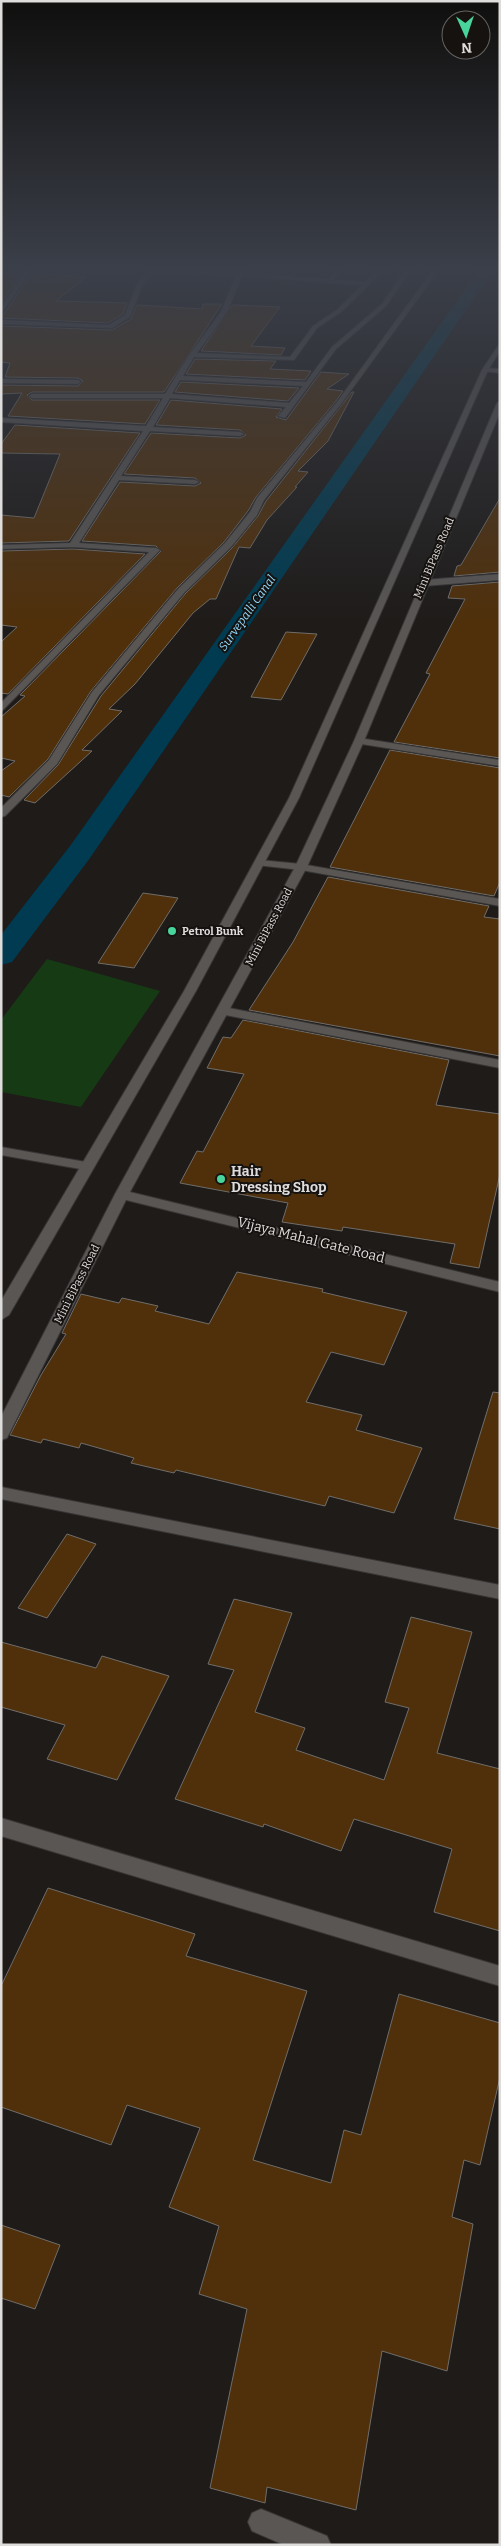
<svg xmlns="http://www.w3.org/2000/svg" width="501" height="2546" viewBox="0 0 501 2546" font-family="Bitter,serif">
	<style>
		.green { fill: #163a14 }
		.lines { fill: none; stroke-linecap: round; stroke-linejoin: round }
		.canal { fill: #003b51; fill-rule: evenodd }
		.building { fill: #50300b; stroke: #6f6d6a }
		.lane-casing { stroke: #373534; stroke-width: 2 }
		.street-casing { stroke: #373534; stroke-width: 2 }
		.secondary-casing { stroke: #373534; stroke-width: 2 }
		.lane { fill: #595654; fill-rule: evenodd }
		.street { fill: #595654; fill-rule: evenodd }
		.secondary { fill: #595654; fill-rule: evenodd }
		.poi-dot { fill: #49d49c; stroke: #151210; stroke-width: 2 }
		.labels { text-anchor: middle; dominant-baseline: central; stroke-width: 4; stroke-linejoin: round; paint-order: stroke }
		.far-street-label { font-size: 11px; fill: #dfdddb; stroke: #151210 }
		.far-poi-label { font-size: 11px; font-weight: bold; fill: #dfdddb; stroke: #151210; text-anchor: start }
		.far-water-label { font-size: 12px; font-style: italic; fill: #91d7fa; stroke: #151210 }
		.poi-label { font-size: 14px; font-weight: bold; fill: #dfdddb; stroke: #151210; text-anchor: start }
		.street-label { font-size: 14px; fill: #dfdddb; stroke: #151210 }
	</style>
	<rect width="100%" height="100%" fill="#1e1b19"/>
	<path class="green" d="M47,959L160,991L81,1107L1,1092V1020Z"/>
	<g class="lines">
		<path class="canal" d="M481,267H495L90,858L12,962L1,965V935L70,846Z"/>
	</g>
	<g class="building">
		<path d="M1,272L22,273L1,303Z"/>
		<path d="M32,273L86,277L56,301L127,303L123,314L108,323L1,318Z"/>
		<path d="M203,304H222L164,392H32L27,395L32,400H160L145,424L8,416L22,393L1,394L2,385L78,386L83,381L78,378L5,377L10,363L1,362V326L112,330L131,319L137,305L202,309Z"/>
		<path d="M232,305L280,307L251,346L285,348L281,355L201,351Z"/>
		<path d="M195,359L276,361L270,369L311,371L305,380L186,374Z"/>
		<path d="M321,372L349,374L327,389L343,391L336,401L256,497L248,511L224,542L177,588L91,691L48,759L9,797L1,795V771L15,761L1,758V717L25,696L20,695L161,551L156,546L82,541L120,482L195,486L201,483L195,478L124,474L151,433L240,438L246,435L240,430L156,425L171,400L282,409L276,417L286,420Z"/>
		<path d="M181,382L299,388L288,401L175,392Z"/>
		<path d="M352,392H354L328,441L298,471L308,472L295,487H297L267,520L250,548L239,547L216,599H210L193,613L135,684L109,709L122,711L82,750L92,751L35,803L24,800L58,765L101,696L185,594L232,548L258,516L266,501Z"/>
		<path d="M15,425L140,433L69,541L1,543V515L34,518L60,454L1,453V444Z"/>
		<path d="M500,498V572L454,576L457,566L461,565Z"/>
		<path d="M73,549L145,554L8,694L1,693V642L17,627L1,625V551Z"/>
		<path d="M500,582V758L394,742L430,674L426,673L465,599L448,598L452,586Z"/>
		<path d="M286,632L317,634L281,700L251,697Z"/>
		<path d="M390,750L500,768V882L494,896L330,867Z"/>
		<path d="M328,877L489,906L484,917L500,919V1056L249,1010L293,942Z"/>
		<path d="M143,893L178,898L134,968L98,963Z"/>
		<path d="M243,1020L449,1060L436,1105L500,1114V1174L479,1268L450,1263L455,1244L343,1227L342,1231L282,1222L288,1203L180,1183L197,1151L203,1152L244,1074L207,1068L223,1037L231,1038Z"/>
		<path d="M237,1272L323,1289L322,1292L407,1312L384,1365L331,1352L306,1402L362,1415L356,1430L422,1448L394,1513L329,1496L325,1506L176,1470L174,1473L131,1463L134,1458L81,1443L79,1448L43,1439L41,1443L10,1435L41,1375L66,1334L62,1333L81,1294L119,1303L122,1298L158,1306L155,1311L209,1324Z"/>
		<path d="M493,1392L500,1393V1529L454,1519Z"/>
		<path d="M67,1534L96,1544L47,1618L18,1608Z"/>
		<path d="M234,1599L292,1613L255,1712L305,1728L296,1750L384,1780L409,1708L385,1702L411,1617L472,1632L437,1753L500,1769V1931L434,1912L452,1849L354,1819L341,1851L264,1824L263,1827L175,1799L234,1670L208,1664Z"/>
		<path d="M1,1642L96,1668L102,1656L169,1676L117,1780L47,1759L65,1725L1,1707Z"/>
		<path d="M48,1888L195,1934L186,1956L307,1991L253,2160L331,2183L344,2130L361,2135L399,1994L500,2023V2077L480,2165L464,2160L452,2217L473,2224L447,2371L382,2351L356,2510L267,2487L265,2503L210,2488L247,2309L199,2294L219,2226L169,2207L200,2128L127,2105L111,2145L1,2107V1986Z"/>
		<path d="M1,2225L60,2245L35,2309L1,2298Z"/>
	</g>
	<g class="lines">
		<defs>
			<g id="lane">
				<path d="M339,267H346L330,282H326Z"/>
				<path d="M261,2509L327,2536L331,2545H284L252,2531L248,2522L252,2513Z"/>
			</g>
			<g id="street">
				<path d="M28,267H34L1,314V307Z"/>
				<path d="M142,267L238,272L240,267H246L243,273L365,282L380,267H387L341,312L317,328L294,360L194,357L183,376L306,382L332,347L382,304L407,267H413L386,306L336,349L285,418L278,416L286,407L170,398L153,427L240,432L244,434L240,436L150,431L121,476L195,480L199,482L195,484L119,480L79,543L156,548L160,550L1,712V703L149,552L73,547L1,549V545L70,543L143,431L1,422V418L146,426L163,398H32L29,396L32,394H165L189,355L221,312L236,276L154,269L143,284L130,317L112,328L1,324V320L109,325L125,315L137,284L149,269ZM242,276L362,285L337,310L313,326L290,357L197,353L227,312ZM180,380L303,386L289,403L172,394Z"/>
				<path d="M435,267H441L341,404L264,500L257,515L231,547L184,593L99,695L57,764L5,816L1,817V808L49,760L92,692L178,589L225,543L250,512L257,498L337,402Z"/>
				<path d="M485,368L500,369V373L483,371Z"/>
				<path d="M1,379L78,380L81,382L78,384L1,383Z"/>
				<path d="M500,574V580L424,586L420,583L424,580Z"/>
				<path d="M359,738L500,760V766L355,743L354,741Z"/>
				<path d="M260,860L301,864L500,899V906L301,870L256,865V861Z"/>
				<path d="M224,1007L500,1060V1068L220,1014L218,1011L220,1008Z"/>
				<path d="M1,1147L86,1162L93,1166L86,1170L1,1155Z"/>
				<path d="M1,1487L500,1585V1599L1,1499Z"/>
				<path d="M1,1818L500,1966V1986L1,1836Z"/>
			</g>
			<g id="secondary">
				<path d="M500,343V351L488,370L299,798L196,991L9,1315L1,1320V1301L184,991L289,798L482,370Z"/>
				<path d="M500,401V412L364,741L307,867L130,1192L500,1282V1292L126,1200L7,1438L1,1440V1417L115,1194L295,867L354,741L497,403Z"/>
			</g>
		</defs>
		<use href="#lane" class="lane-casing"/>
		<use href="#street" class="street-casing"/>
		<use href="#secondary" class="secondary-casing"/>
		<use href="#lane" class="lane"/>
		<use href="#street" class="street"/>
		<use href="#secondary" class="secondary"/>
	</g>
	<linearGradient id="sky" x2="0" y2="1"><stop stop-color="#100f0e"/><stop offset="0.43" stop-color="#3b3f49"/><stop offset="1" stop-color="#3b3f49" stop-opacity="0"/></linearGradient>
	<rect width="501" height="624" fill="url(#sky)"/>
	<g class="poi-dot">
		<circle cx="172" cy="931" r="5"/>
		<circle cx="221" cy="1179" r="5"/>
	</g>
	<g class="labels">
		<g class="far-street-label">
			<text transform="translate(434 558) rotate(-67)">Mini BiPass Road</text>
			<text transform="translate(269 927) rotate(-62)">Mini BiPass Road</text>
			<text transform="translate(77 1284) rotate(-63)">Mini BiPass Road</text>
		</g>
		<g class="far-poi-label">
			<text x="182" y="931">Petrol Bunk</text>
		</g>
		<g class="far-water-label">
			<text transform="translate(247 613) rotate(-55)">Survepalli Canal</text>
		</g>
		<g class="poi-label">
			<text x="231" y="1171">Hair<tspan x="231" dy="16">Dressing Shop</tspan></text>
		</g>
		<g class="street-label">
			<text transform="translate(311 1240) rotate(14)">Vijaya Mahal Gate Road</text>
		</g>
	</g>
	<rect width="501" height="2546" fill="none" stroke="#dfdddb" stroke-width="5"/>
	<g transform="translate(466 35) rotate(177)"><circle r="24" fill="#151210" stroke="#666361"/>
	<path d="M0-4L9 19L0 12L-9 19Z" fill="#49d49c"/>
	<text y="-8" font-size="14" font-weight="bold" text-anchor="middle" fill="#dfdddb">N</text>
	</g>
</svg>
